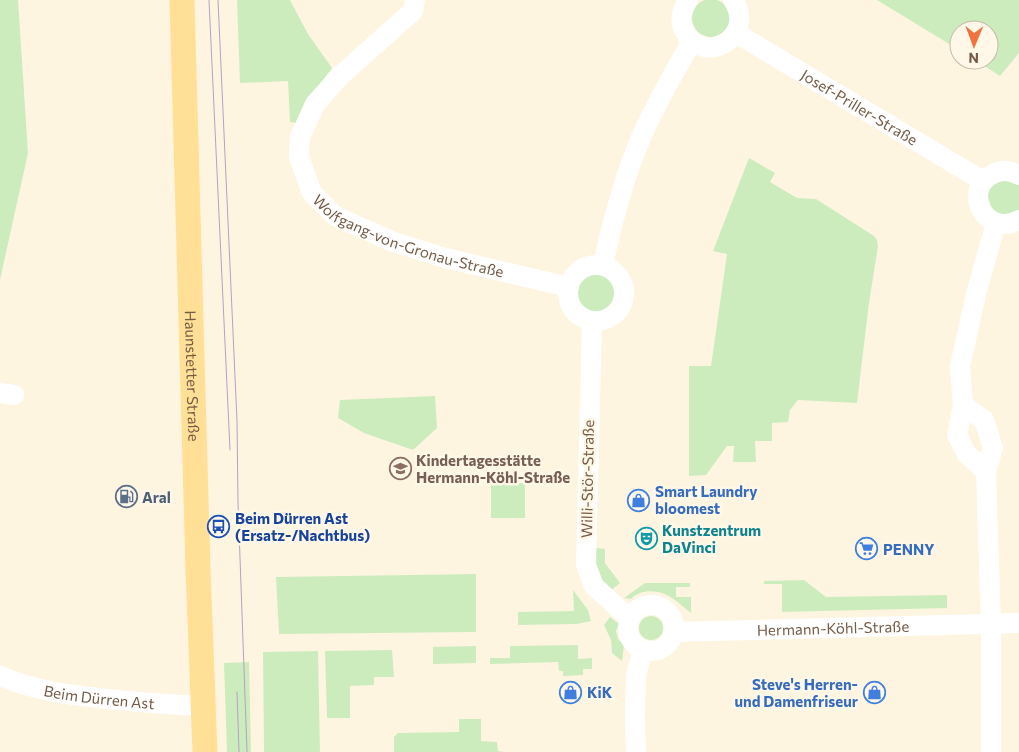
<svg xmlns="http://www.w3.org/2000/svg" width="1019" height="752" viewBox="0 0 1019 752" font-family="Commissioner,sans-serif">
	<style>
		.green { fill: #cdecbe }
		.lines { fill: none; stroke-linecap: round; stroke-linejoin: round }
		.minor { stroke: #fff; stroke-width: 20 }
		.major { stroke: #ffe096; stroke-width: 25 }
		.tram { stroke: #b89fc7; stroke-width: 1 }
		.labels { text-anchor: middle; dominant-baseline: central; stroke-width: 5; stroke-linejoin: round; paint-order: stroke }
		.street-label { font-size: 15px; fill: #765b46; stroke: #fff8e8 }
		.education-label { font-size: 15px; font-weight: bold; fill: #785e54; stroke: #fff8e8; text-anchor: start }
		.shop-label { font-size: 15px; font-weight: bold; fill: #366cbe; stroke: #fff8e8; text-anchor: start }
		.service-label { font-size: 15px; font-weight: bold; fill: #4e5e75; stroke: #fff8e8; text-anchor: start }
		.transit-label { font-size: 15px; font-weight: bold; fill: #164399; stroke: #fff8e8; text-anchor: start }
		.culture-label { font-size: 15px; font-weight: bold; fill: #0d838f; stroke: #fff8e8; text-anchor: start }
	</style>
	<rect width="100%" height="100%" fill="#fef5e1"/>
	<g class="green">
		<circle cx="711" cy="18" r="19"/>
		<path d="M0,0H18L28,153L0,280Z"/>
		<path d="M237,0H290L308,34L332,68L314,92L296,123L290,122L288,81L240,83Z"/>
		<path d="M877,0H1019V53L1000,76L975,60H989V30H959V50Z"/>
		<path d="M749,158L775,173L770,182L797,198L816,199L874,236L877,240L878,246L869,303L857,403L798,400L790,410L788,422L772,423V441H755L756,462H733L734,446H727L706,475L689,476V366H711L727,254L713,251Z"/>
		<path d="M1000,178L1019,184V211L1012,216L993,213L986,191Z"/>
		<circle cx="596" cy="293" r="20"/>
		<path d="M435,396L437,428L413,450L364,433L338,418L340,400Z"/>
		<rect x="491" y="483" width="34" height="35"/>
		<path d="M596,548L605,549V563L620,583L610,591C597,574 595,570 596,548Z"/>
		<path d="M476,574V632L279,634L276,577Z"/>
		<path d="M804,580L826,597L947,595V608L782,612V584H764V581Z"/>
		<path d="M645,583H690V587H676V597H691V613C685,609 681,604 675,600C663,590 642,587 631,599L624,598Z"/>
		<path d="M573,590L588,610L591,621L577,624L518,625V612L574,611Z"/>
		<circle cx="651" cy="628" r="12"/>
		<path d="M610,617L619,624L616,631L618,639L624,645L622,661L612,653L611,640L604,625Z"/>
		<path d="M578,645V659L592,658V669H583V675L563,676V671H559L558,662L490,664V658H510V646Z"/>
		<path d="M476,646V663L433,664V647Z"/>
		<path d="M392,650L394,677H374V685L350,686V718H327L325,651Z"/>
		<path d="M318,651L320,752H264L263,652Z"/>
		<path d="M249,662L251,752H227L224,663Z"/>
		<path d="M459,719H481V741L497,742L498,751L505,752H394V737L398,733L459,732Z"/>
	</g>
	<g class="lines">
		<g class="minor">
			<path id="s1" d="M415,0L413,11L341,75L315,104L300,137L299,157L312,193L335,216L391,241L445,258L569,287"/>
			<path d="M688,0C682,9 679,20 684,30C702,68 758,37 733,0"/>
			<path id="s2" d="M736,33L983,181"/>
			<path d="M1019,175C1010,170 1002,169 993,174C961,189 985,238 1019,220"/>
			<circle cx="596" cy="293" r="28"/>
			<path d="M603,265C612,223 623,180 640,140C654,106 674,73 692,41"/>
			<path d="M592,321L586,565L594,586L630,619"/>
			<path d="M0,393L14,395"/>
			<path d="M963,405L960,366L977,290L996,223"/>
			<path d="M986,472L966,453L957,435L963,405L984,420L993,448L986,472L991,625V752"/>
			<circle cx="651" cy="628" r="23"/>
			<path id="s3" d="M675,632L1019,623"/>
			<path id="s4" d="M0,676C34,691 71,695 108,699C139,702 171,705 203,706"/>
			<path d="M636,752L635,718L636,675L643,650"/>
		</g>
		<path class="major" id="s5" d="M182,0L198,570L205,752"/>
		<g class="tram">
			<path d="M209,0L230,450"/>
			<path d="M218,0L237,421L238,502L247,752"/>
			<path d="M237,692L239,752"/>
		</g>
	</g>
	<defs>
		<symbol id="school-ring" viewBox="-11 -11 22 22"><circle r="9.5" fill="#fff8e8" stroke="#8d6e63" stroke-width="1.5"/><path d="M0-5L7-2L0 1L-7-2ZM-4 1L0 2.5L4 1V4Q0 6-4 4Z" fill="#8d6e63"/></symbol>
		<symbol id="fuel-ring" viewBox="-11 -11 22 22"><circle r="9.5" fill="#fff8e8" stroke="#5c6f8a" stroke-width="1.5"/><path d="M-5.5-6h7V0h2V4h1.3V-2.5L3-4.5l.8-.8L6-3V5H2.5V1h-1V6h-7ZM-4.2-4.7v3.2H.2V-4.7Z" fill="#5c6f8a"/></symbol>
		<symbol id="shop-ring" viewBox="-11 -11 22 22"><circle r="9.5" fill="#fff8e8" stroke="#3f7fe0" stroke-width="1.5"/><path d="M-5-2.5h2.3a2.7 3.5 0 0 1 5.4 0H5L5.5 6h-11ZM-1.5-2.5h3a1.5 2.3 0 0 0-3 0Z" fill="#3f7fe0"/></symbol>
		<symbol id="bus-ring" viewBox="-11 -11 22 22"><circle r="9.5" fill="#fff8e8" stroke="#1a4fb4" stroke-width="1.5"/><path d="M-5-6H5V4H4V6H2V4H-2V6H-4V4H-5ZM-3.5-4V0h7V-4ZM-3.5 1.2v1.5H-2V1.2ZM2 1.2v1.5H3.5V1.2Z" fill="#1a4fb4"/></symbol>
		<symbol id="theatre-ring" viewBox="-11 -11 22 22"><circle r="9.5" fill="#fff8e8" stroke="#0f9aa8" stroke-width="1.5"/><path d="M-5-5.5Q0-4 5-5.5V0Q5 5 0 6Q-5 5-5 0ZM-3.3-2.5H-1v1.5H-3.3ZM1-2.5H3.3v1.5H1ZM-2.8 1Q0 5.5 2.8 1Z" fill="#0f9aa8"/></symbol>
		<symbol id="supermarket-ring" viewBox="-11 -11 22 22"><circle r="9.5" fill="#fff8e8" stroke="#3f7fe0" stroke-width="1.5"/><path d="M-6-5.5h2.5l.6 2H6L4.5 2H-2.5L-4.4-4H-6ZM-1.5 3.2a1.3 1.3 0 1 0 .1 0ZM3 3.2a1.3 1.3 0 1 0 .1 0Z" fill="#3f7fe0"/></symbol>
	</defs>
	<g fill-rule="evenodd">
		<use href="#school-ring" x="388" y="456" width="25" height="25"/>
		<use href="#fuel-ring" x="114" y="484" width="25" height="25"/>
		<use href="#shop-ring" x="626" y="488" width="25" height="25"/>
		<use href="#bus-ring" x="206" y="514" width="25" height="25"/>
		<use href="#theatre-ring" x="634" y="526" width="25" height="25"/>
		<use href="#supermarket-ring" x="854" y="536" width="25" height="25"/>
		<use href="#shop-ring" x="558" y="680" width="25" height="25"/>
		<use href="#shop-ring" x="862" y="680" width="25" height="25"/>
	</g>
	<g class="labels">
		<g class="street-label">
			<text stroke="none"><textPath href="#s2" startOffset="144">Josef-Priller-Straße</textPath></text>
			<text stroke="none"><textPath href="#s1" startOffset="349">Wolfgang-von-Gronau-Straße</textPath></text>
			<text stroke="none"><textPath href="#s5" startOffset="376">Haunstetter Straße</textPath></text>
			<text transform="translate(587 479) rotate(-89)">Willi-Stör-Straße</text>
			<text stroke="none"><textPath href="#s3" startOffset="158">Hermann-Köhl-Straße</textPath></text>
			<text stroke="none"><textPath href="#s4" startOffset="102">Beim Dürren Ast</textPath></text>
		</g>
		<g class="education-label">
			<text x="416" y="460">Kindertagesstätte<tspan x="416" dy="17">Hermann-Köhl-Straße</tspan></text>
		</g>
		<g class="shop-label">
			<text x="655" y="491">Smart Laundry<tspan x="655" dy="17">bloomest</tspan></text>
			<text x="883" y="549">PENNY</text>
			<text x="858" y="684" text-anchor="end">Steve's Herren-<tspan x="858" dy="17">und Damenfriseur</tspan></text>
			<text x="587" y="692">KiK</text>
		</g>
		<g class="service-label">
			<text x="142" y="497">Aral</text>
		</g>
		<g class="transit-label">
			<text x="235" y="518">Beim Dürren Ast<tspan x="235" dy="17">(Ersatz-/Nachtbus)</tspan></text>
		</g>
		<g class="culture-label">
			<text x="662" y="530">Kunstzentrum<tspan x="662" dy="17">DaVinci</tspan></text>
		</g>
	</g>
	<g transform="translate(974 45) rotate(181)"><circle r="24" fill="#fff8e8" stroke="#c8b9a7"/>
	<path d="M0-4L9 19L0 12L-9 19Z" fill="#f0733d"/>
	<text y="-8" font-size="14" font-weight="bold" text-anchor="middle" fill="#765b46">N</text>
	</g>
</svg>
